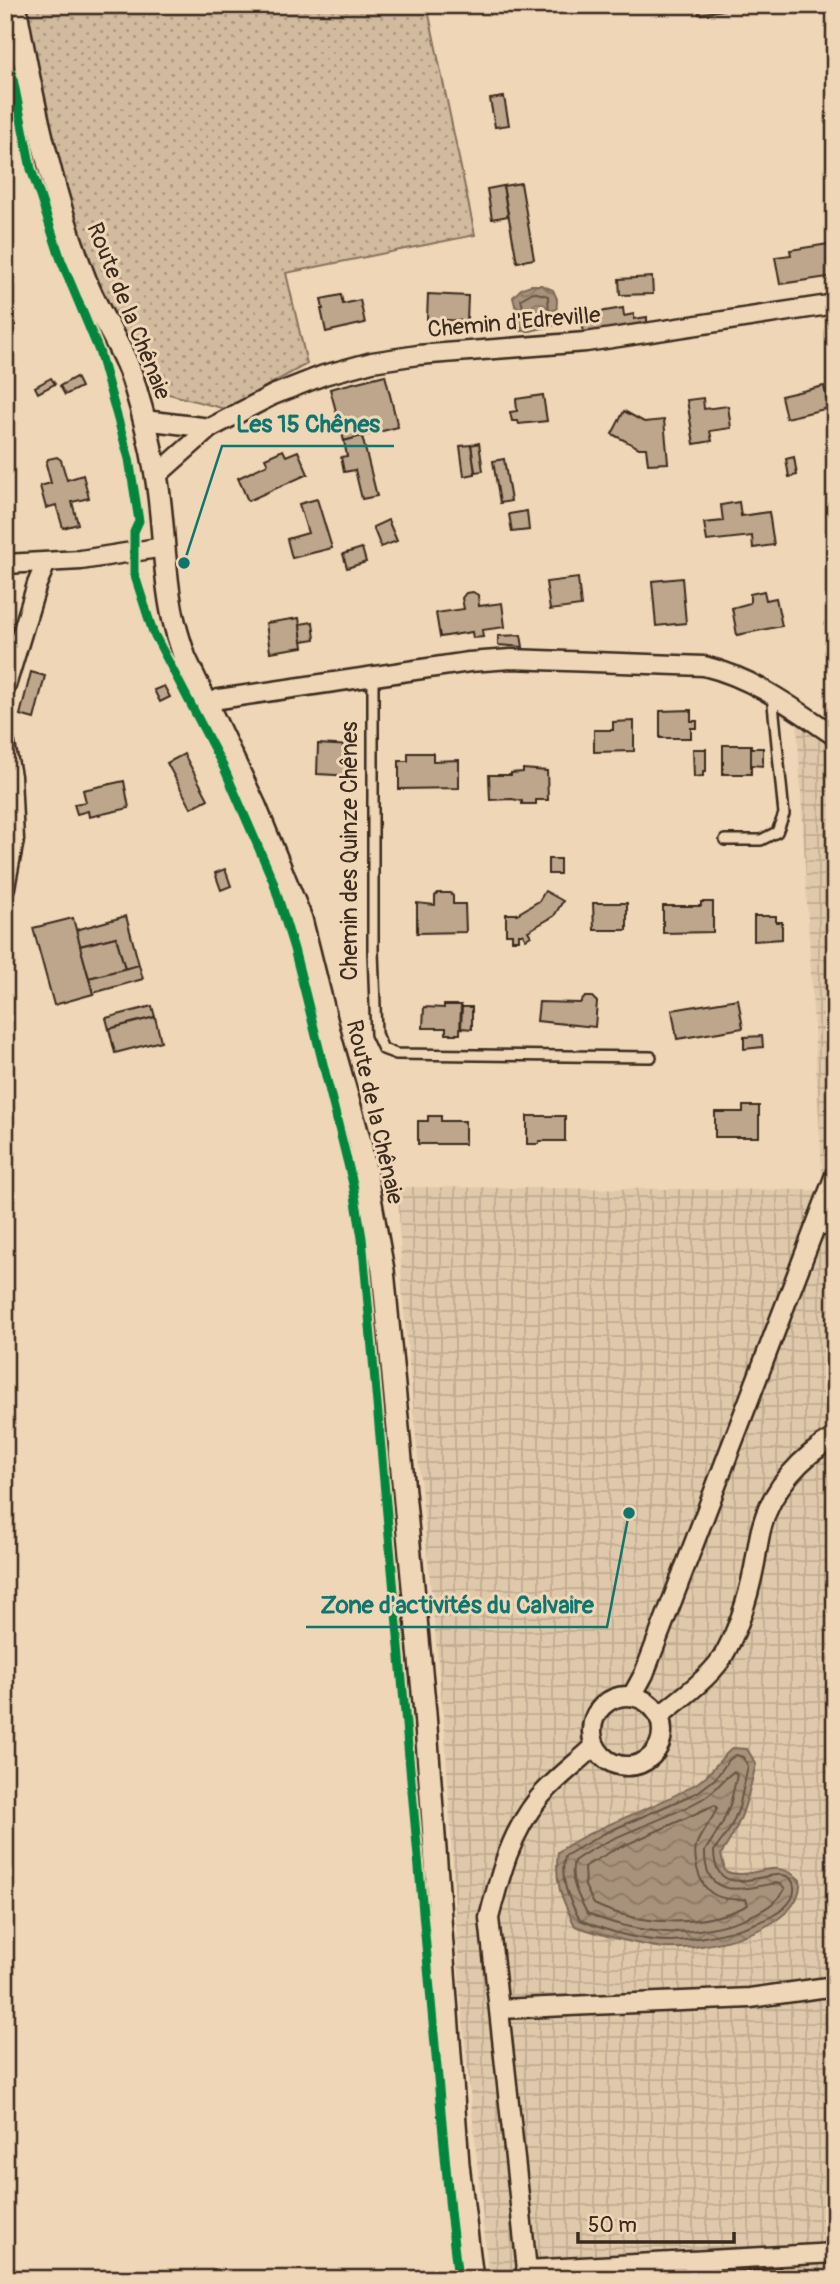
<svg xmlns="http://www.w3.org/2000/svg" width="840" height="2284" viewBox="0 0 840 2284" font-family="Pangolin,sans-serif">
	<style>
		.industrial { fill: url(#industrial-grid) }
		.green { fill: url(#green-dots); stroke: #86725e; stroke-width: 2 }
		.water { fill: url(#water-waves); stroke: #7c6856; stroke-width: 2 }
		.lines { fill: none; stroke-linecap: round; stroke-linejoin: round }
		.shore { stroke: #675443; stroke-width: 2 }
		.building { fill: #bda68c; stroke: #3b2a1e; stroke-width: 2 }
		.service-casing { stroke: #3b2a1e; stroke-width: 14 }
		.minor-casing { stroke: #3b2a1e; stroke-width: 23 }
		.tertiary-casing { stroke: #3b2a1e; stroke-width: 26 }
		.service { stroke: #efd6b7; stroke-width: 9 }
		.minor { stroke: #efd6b7; stroke-width: 18 }
		.tertiary { stroke: #efd6b7; stroke-width: 21 }
		.cycleway-casing { stroke: #efd6b7; stroke-width: 13 }
		.cycleway { stroke: #00873e; stroke-width: 9 }
		.labels { text-anchor: middle; dominant-baseline: central; stroke-width: 6; stroke-linejoin: round; paint-order: stroke }
		.street-label { font-size: 23px; fill: #3b2a1e; stroke: #efd6b7 }
		.leader { fill: none; stroke: #0f766e; stroke-width: 2.5 }
		.callout-dot { fill: #0f766e; stroke: #efd6b7; stroke-width: 2.5 }
		.callout-label { font-size: 24px; text-anchor: middle; font-weight: bold; fill: #0f766e; stroke: #efd6b7; stroke-width: 6; stroke-linejoin: round; paint-order: stroke }
	</style>
	<defs>
		<pattern id="industrial-grid" width="8" height="8" patternUnits="userSpaceOnUse" patternTransform="scale(1.75)"><rect width="8" height="8" fill="#e0c8aa"/><path d="M0 4h8M4 0v8" fill="none" stroke="#c1ac92"/></pattern>
		<pattern id="green-dots" width="8" height="8" patternUnits="userSpaceOnUse" patternTransform="scale(1.75)"><rect width="8" height="8" fill="#d1ba9e"/><path d="M2 2h.1M6 6h.1" fill="none" stroke="#ab9780" stroke-width="1.8" stroke-linecap="round"/></pattern>
		<pattern id="water-waves" width="16" height="10" patternUnits="userSpaceOnUse" patternTransform="scale(1.75)"><rect width="16" height="10" fill="#a8927b"/><path d="M0 5q4-4 8 0t8 0" fill="none" stroke="#8a7764"/></pattern>
	</defs>
	<rect width="100%" height="100%" fill="#efd6b7"/>
	<filter id="ink" filterUnits="userSpaceOnUse"><feTurbulence type="fractalNoise" baseFrequency=".0143" numOctaves="2"/><feDisplacementMap in="SourceGraphic" scale="14" xChannelSelector="R" yChannelSelector="G"/><feConvolveMatrix kernelMatrix="1 2 1 2 8 2 1 2 1" color-interpolation-filters="sRGB"/></filter>
	<g filter="url(#ink)">
		<path class="industrial" d="M797,721L835,743V2279H489L460,1993L445,1735L402,1292L398,1187L823,1190Z"/>
		<path class="green" d="M20,5H427L475,235L286,273L307,364L225,409L146,388L81,242L41,101Z"/>
		<g class="water">
			<path d="M531,285H541L553,290L557,299L556,325L530,331H521L513,297L522,288Z"/>
			<path d="M733,1748L747,1749L756,1764C747,1800 743,1822 721,1854L725,1871C751,1883 774,1854 800,1880C805,1930 703,1951 664,1948C633,1944 605,1936 575,1926C562,1899 554,1883 558,1852C600,1823 650,1811 694,1785C711,1776 718,1759 733,1748Z"/>
		</g>
		<g class="lines">
			<g class="shore">
				<path d="M533,292L548,296L549,317L547,320L529,324L526,321L521,299Z"/>
				<path d="M736,1755L743,1757L748,1766L739,1808L730,1829L714,1851C715,1915 790,1850 794,1887C798,1924 694,1941 669,1941C639,1941 607,1931 580,1920C569,1900 559,1879 565,1856L603,1834L698,1792L715,1779L729,1760Z"/>
				<path d="M734,1771L737,1775L730,1805L722,1824L705,1851C704,1901 742,1889 776,1883L782,1885L785,1889C768,1920 699,1934 666,1932C639,1930 611,1924 587,1913C578,1896 569,1880 574,1861C613,1833 661,1823 702,1799C716,1791 723,1779 734,1771Z"/>
				<path d="M715,1805L717,1808C712,1822 700,1832 696,1846C694,1854 696,1861 697,1868C704,1896 720,1901 746,1899L748,1905C703,1928 639,1926 594,1904L585,1886L584,1867L612,1851Z"/>
			</g>
		</g>
		<g class="building">
			<path d="M697,5H723L724,10L699,14Z"/>
			<path d="M504,97L509,125L495,127L490,99Z"/>
			<path d="M521,183L534,259L517,262L503,186Z"/>
			<path d="M503,186L508,216L492,219L487,189Z"/>
			<path d="M835,243V276L780,284L775,257L791,255L790,250Z"/>
			<path d="M652,277L653,294L620,295L619,279Z"/>
			<path d="M428,294L468,296L467,321L427,319Z"/>
			<path d="M341,295L343,304L360,300L365,323L326,332L321,309H323L321,299Z"/>
			<path d="M5,305L15,325L5,330Z"/>
			<path d="M623,308L624,316L634,314V319L647,317V324L584,334L581,315Z"/>
			<path d="M385,375L398,427L344,441L330,389Z"/>
			<path d="M76,377L81,387L65,395L60,386Z"/>
			<path d="M51,378L55,384L38,393L35,387Z"/>
			<path d="M824,386L829,408L786,418L781,396Z"/>
			<path d="M543,395L547,421L519,424L518,421H512L510,412L517,411L516,399Z"/>
			<path d="M703,398L704,409L728,406L731,428L710,431L712,441L694,444L687,400Z"/>
			<path d="M624,411L644,422L664,420L668,463L648,464L646,448H639L612,434Z"/>
			<path d="M362,436L377,496L362,499L355,470L344,472L341,457L347,456L344,441Z"/>
			<path d="M479,443L483,471L475,472L471,445Z"/>
			<path d="M471,445L475,474L464,476L460,446Z"/>
			<path d="M283,450L286,456L298,451L308,474L248,501L238,478L268,464L265,458Z"/>
			<path d="M57,457L61,460L67,480L83,475L89,498L72,502L78,524L63,528L56,505L46,508L40,486L51,483L46,464L48,459Z"/>
			<path d="M794,457L797,475L789,477L786,459Z"/>
			<path d="M504,459L511,501L500,503L493,461Z"/>
			<path d="M317,499L332,548L292,558L287,539L308,533L299,504Z"/>
			<path d="M739,502L741,516L769,512L774,545L753,548L752,536L707,541L704,523L723,521L721,505Z"/>
			<path d="M527,511L529,530L512,532L509,514Z"/>
			<path d="M388,520L397,541L381,547L373,527Z"/>
			<path d="M362,548L366,562L347,568L343,554Z"/>
			<path d="M578,578L581,606L550,610L546,582Z"/>
			<path d="M682,578L686,623L656,626L652,581Z"/>
			<path d="M764,591L766,600L776,598L782,626L737,635L732,608L750,603V594Z"/>
			<path d="M473,592L478,595L479,606L502,603L505,627L482,630L483,637L473,638L472,632L440,637L436,613L464,609L462,598L466,593Z"/>
			<path d="M299,618L303,647L270,652L266,623Z"/>
			<path d="M313,622L315,639L302,641L300,624Z"/>
			<path d="M521,635L523,647L498,645V636Z"/>
			<path d="M31,672L45,676L34,719L20,715Z"/>
			<path d="M164,686L170,697L160,702L154,690Z"/>
			<path d="M691,710V721H697V728H691V738H660V711Z"/>
			<path d="M634,721V751L594,752V730H613V722Z"/>
			<path d="M318,744L352,746L353,776L317,774Z"/>
			<rect x="723" y="745" width="28" height="29"/>
			<path d="M751,748H763V766L751,765Z"/>
			<path d="M693,749H706V771H703V776L694,777Z"/>
			<path d="M408,753H433V761L459,760V788L399,789V761H408Z"/>
			<path d="M184,754L208,799L191,808L167,763Z"/>
			<path d="M523,769L547,771L548,800H536V804H522V801L512,799L490,800L489,775H511V773L523,772Z"/>
			<path d="M124,781L129,808L89,817L88,811L77,814L74,804L86,802L83,790Z"/>
			<rect x="548" y="859" width="12" height="15"/>
			<path d="M225,869L231,886L221,890L215,873Z"/>
			<path d="M545,891L563,901L554,916L528,931L531,936L526,939L523,934H519V940H512V934H506V914H517L539,901Z"/>
			<path d="M438,893H450L453,896V904H465L466,932L417,933V903L435,905V896Z"/>
			<path d="M701,902H713V932L663,933V906H701Z"/>
			<path d="M593,903H627V930H594Z"/>
			<path d="M126,916L139,965L125,969L116,937L80,946L76,930Z"/>
			<path d="M754,916H776V922H782V939L754,941Z"/>
			<path d="M73,918L93,994L54,1005L33,928Z"/>
			<path d="M116,937L125,969L89,978L80,946Z"/>
			<path d="M139,965L143,979L93,993L89,978Z"/>
			<path d="M585,997H592L597,1002L595,1027L537,1021L539,1002L580,1003Z"/>
			<path d="M738,999L743,1028L677,1039L672,1010Z"/>
			<path d="M444,1005H461L460,1034H446V1028H423L424,1007L444,1008Z"/>
			<path d="M152,1006L155,1017L109,1029L106,1018Z"/>
			<path d="M462,1007H472V1029L461,1028Z"/>
			<path d="M155,1017L161,1041L115,1053L109,1029Z"/>
			<path d="M762,1036L763,1047L744,1049V1037Z"/>
			<path d="M743,1106H759V1137H715V1112H743Z"/>
			<path d="M428,1116H441V1121H465V1144H418V1121H428Z"/>
			<path d="M527,1116H565V1141H539V1144H527Z"/>
			<path d="M780,2267L782,2279H716L715,2275Z"/>
		</g>
		<g class="lines">
			<defs>
				<g id="service">
					<path d="M373,676V951L376,1034L383,1049L396,1054L651,1057"/>
					<path d="M725,840H761L777,832L784,814L772,694"/>
					<path d="M814,1225L835,1234"/>
				</g>
				<g id="minor">
					<path d="M144,420L210,428"/>
					<path d="M156,476L210,428L273,395L324,375L372,362L418,355L586,342L835,304"/>
					<path d="M5,564L81,560L164,547"/>
					<path d="M5,689L37,584L46,563"/>
					<path d="M208,705L219,699L469,662L511,659L704,666C754,678 793,708 835,736"/>
					<path d="M5,744L11,776L14,840L5,887"/>
					<path d="M632,1696L644,1674L835,1175"/>
					<circle cx="627" cy="1731" r="35"/>
					<path d="M659,1716C678,1701 709,1678 722,1658C738,1631 748,1598 754,1568C757,1554 758,1539 762,1526C772,1488 802,1456 835,1437"/>
					<path d="M500,2009L750,1998L835,1986"/>
					<path d="M526,2270L835,2253"/>
					<path d="M528,2279L489,1918C500,1875 510,1834 539,1798C555,1779 577,1763 595,1746"/>
				</g>
				<path id="tertiary" d="M15,5C32,99 51,192 86,282C100,318 125,350 135,387C144,416 151,446 156,475C164,520 163,567 172,612C175,628 180,643 185,658L255,806L301,919L332,1043L360,1142L383,1270L425,1713L458,2164L472,2279"/>
			</defs>
			<use href="#service" class="service-casing"/>
			<use href="#minor" class="minor-casing"/>
			<use href="#tertiary" class="tertiary-casing"/>
			<use href="#service" class="service"/>
			<use href="#minor" class="minor"/>
			<use href="#tertiary" class="tertiary"/>
			<defs>
				<path id="cycleway" d="M5,39L31,169L61,260L99,351L129,459L139,521L134,532V573L153,632L224,768L273,881L294,949L307,1000L353,1184L362,1238L450,2211L458,2279"/>
			</defs>
			<use href="#cycleway" class="cycleway-casing"/>
			<use href="#cycleway" class="cycleway"/>
		</g>
	</g>
	<g class="labels">
		<g class="street-label">
			<text transform="translate(129 311) rotate(68)">Route de la Chênaie</text>
			<text transform="translate(514 322) rotate(-5)">Chemin d'Edreville</text>
			<text transform="translate(349 851) rotate(-90)">Chemin des Quinze Chênes</text>
			<text transform="translate(375 1112) rotate(77)">Route de la Chênaie</text>
		</g>
	</g>
	<path class="leader" d="M184 563L222 446H394M629 1513L607 1627H306"/>
	<g class="callout-dot">
		<circle cx="184" cy="563" r="7"/>
		<circle cx="629" cy="1513" r="7"/>
	</g>
	<g class="callout-label">
		<text x="308" y="432">Les 15 Chênes</text>
		<text x="457" y="1613">Zone d'activités du Calvaire</text>
	</g>
	<rect width="840" height="2284" fill="none" stroke="#efd6b7" stroke-width="28"/>
	<rect x="14" y="14" width="812" height="2256" fill="none" stroke="#3b2a1e" stroke-width="2.5" filter="url(#ink)"/>
	<path d="M578 2232v10h156v-10" fill="none" stroke="#3b2a1e" stroke-width="3.5"/>
	<text x="588" y="2232" font-size="21" fill="#3b2a1e" stroke="#efd6b7" stroke-width="5" paint-order="stroke">50 m</text>
</svg>
